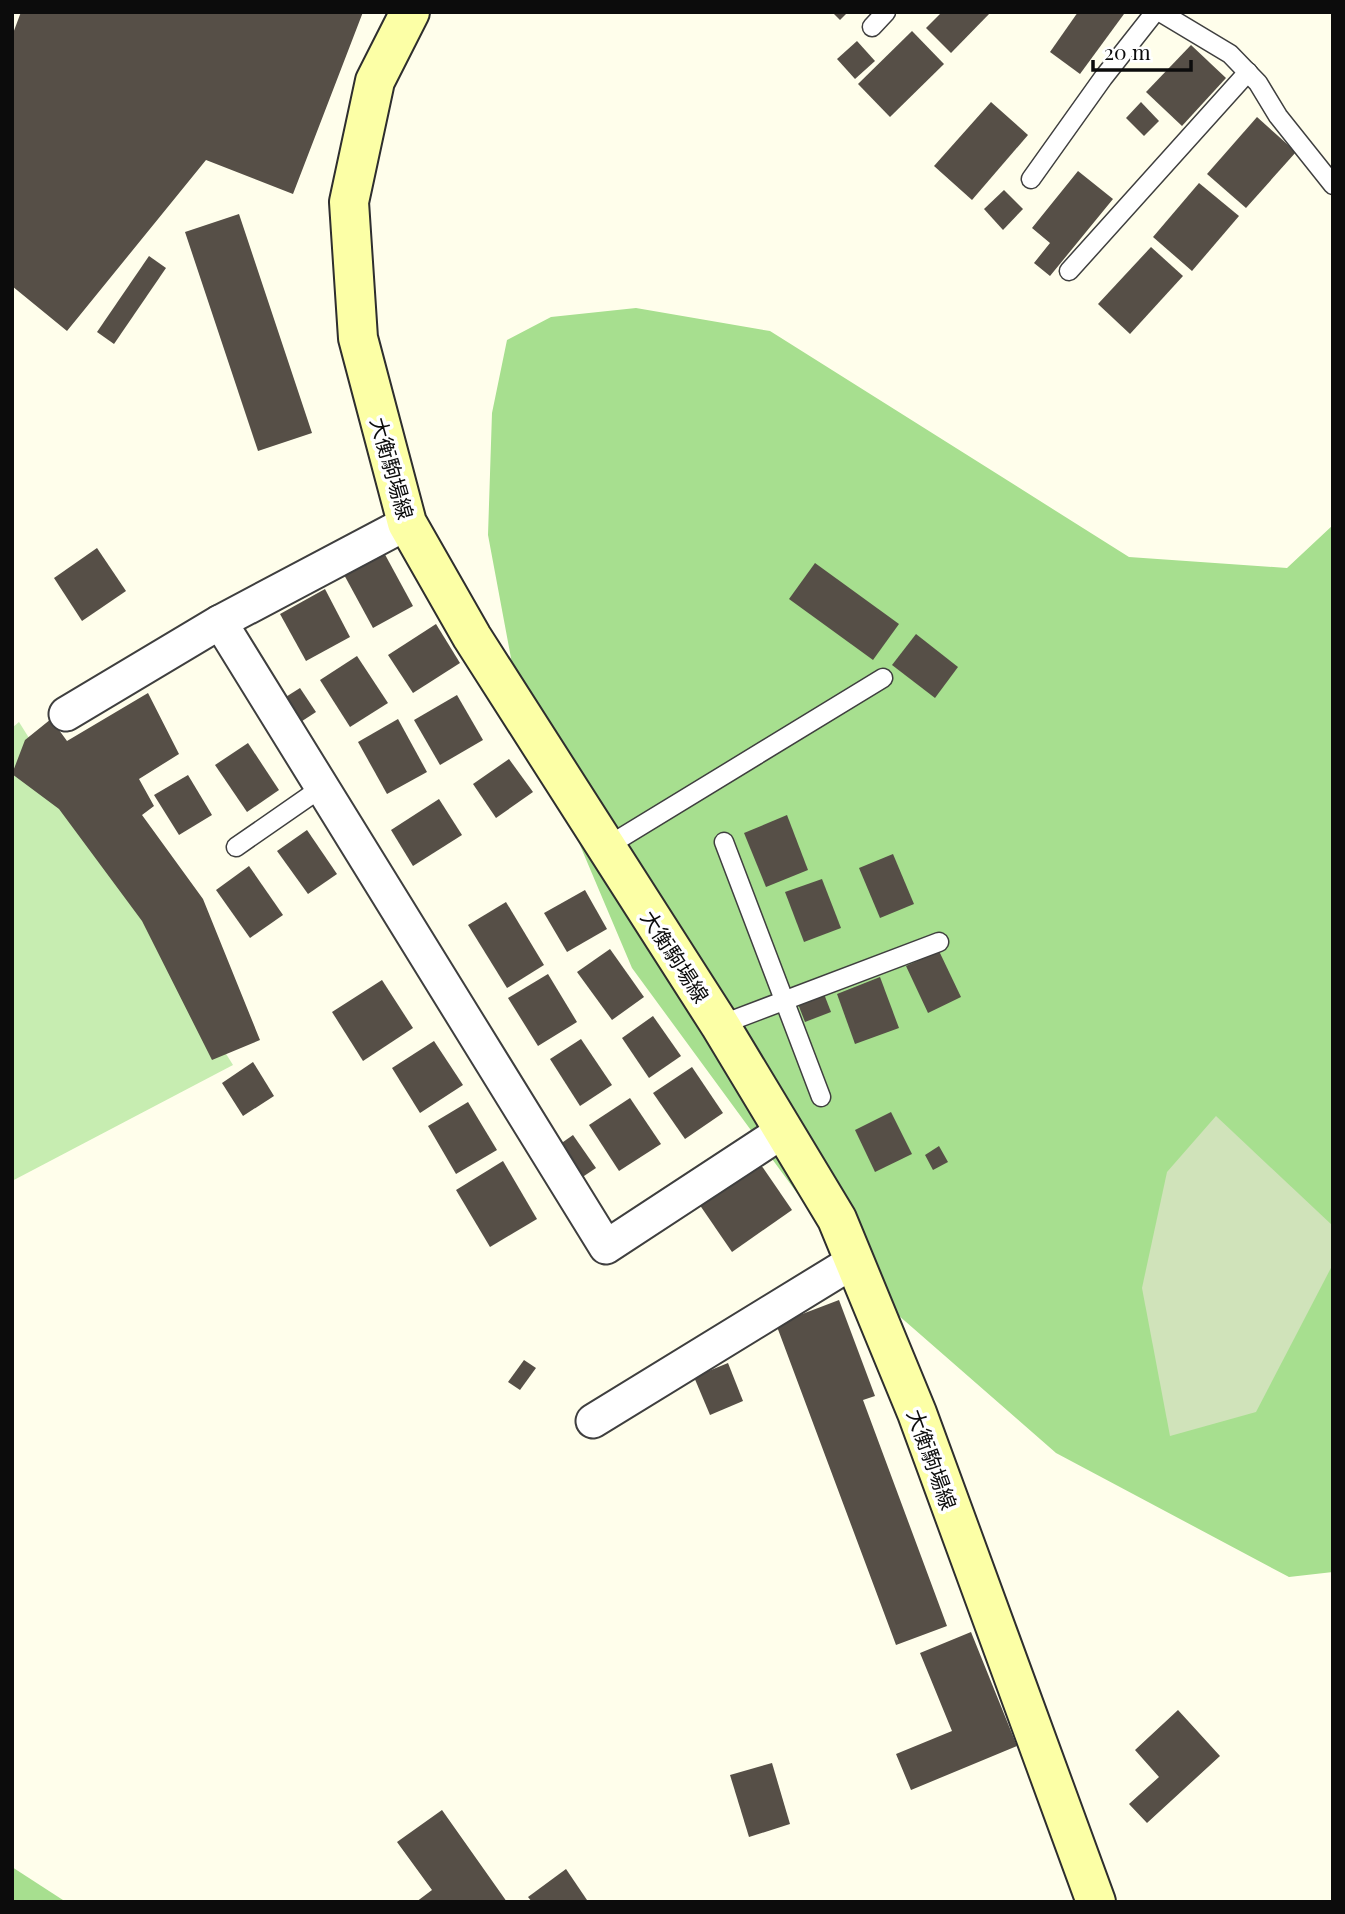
<svg xmlns="http://www.w3.org/2000/svg" width="1345" height="1914" viewBox="0 0 1345 1914" font-family="'Playfair Display','Noto Sans JP',serif">
	<style>
		.green { fill: #c7edb1 }
		.forest { fill: #a7df8f }
		.cemetery { fill: #d0e3ba }
		.building { fill: #564f47 }
		.lines { fill: none; stroke-linecap: round; stroke-linejoin: round }
		.lane-casing { stroke: #3f3f3f; stroke-width: 21 }
		.street-casing { stroke: #3f3f3f; stroke-width: 37 }
		.secondary-casing { stroke: #2e2e2e; stroke-width: 42 }
		.lane { stroke: #fff; stroke-width: 18 }
		.street { stroke: #fff; stroke-width: 33 }
		.secondary { stroke: #fcffa6; stroke-width: 38 }
		.labels { text-anchor: middle; dominant-baseline: central; stroke-width: 7; stroke-linejoin: round; paint-order: stroke }
		.street-label { font-size: 21px; fill: #0c0c0c; stroke: #fff }
	</style>
	<rect width="100%" height="100%" fill="#fffeeb"/>
	<path class="green" d="M19,722L233,1065L12,1181V728Z"/>
	<g class="forest">
		<path d="M636,308L770,331L1129,557L1287,568L1333,525V1572L1289,1577L1056,1453L866,1287L632,968L519,701L488,535L492,413L507,340L551,317Z"/>
		<path d="M12,1867L66,1902H12Z"/>
	</g>
	<path class="cemetery" d="M1216,1116L1333,1226V1264L1256,1412L1170,1436L1142,1288L1167,1172Z"/>
	<g class="building">
		<path d="M21,12H363L293,194L206,160L67,331L12,286V36Z"/>
		<path d="M832,12H848L840,20Z"/>
		<path d="M942,12H991L951,53L926,28Z"/>
		<path d="M1078,12L1124,14L1080,74L1050,52Z"/>
		<path d="M912,31L944,64L890,117L858,84Z"/>
		<path d="M857,41L875,61L855,79L837,59Z"/>
		<path d="M1191,45L1226,78L1182,126L1146,92Z"/>
		<path d="M991,102L1028,135L972,200L934,166Z"/>
		<path d="M1141,102L1159,121L1144,136L1126,118Z"/>
		<path d="M1257,117L1296,152L1246,208L1207,174Z"/>
		<path d="M1078,171L1113,199L1050,276L1034,263L1050,243L1032,228Z"/>
		<path d="M1199,183L1239,216L1192,271L1153,237Z"/>
		<path d="M1004,190L1023,209L1003,230L984,209Z"/>
		<path d="M239,214L312,433L258,451L185,232Z"/>
		<path d="M1151,247L1183,276L1130,334L1098,304Z"/>
		<path d="M149,256L166,268L114,344L97,332Z"/>
		<path d="M97,548L126,591L82,621L54,578Z"/>
		<path d="M382,549L413,606L373,628L342,571Z"/>
		<path d="M815,563L899,624L873,660L789,599Z"/>
		<path d="M325,589L350,637L306,661L280,614Z"/>
		<path d="M436,624L460,663L413,693L388,655Z"/>
		<path d="M916,634L958,667L935,698L892,665Z"/>
		<path d="M357,656L388,703L350,727L320,680Z"/>
		<path d="M300,688L316,712L296,725L281,700Z"/>
		<path d="M148,693L179,754L139,779L154,806L142,815L203,899L260,1040L212,1060L142,921L59,809L12,774L25,740L51,719L67,741Z"/>
		<path d="M457,695L483,740L440,765L414,720Z"/>
		<path d="M398,719L427,772L387,794L358,742Z"/>
		<path d="M248,743L279,790L247,812L215,765Z"/>
		<path d="M509,759L533,792L496,818L473,784Z"/>
		<path d="M188,775L212,815L179,835L154,795Z"/>
		<path d="M439,799L462,835L413,866L391,830Z"/>
		<path d="M787,815L808,870L766,887L744,833Z"/>
		<path d="M307,830L337,874L308,894L277,851Z"/>
		<path d="M893,854L914,904L880,918L859,868Z"/>
		<path d="M249,866L283,915L250,938L216,890Z"/>
		<path d="M822,879L841,928L804,942L785,892Z"/>
		<path d="M585,890L607,929L567,952L544,913Z"/>
		<path d="M506,902L544,965L507,988L468,925Z"/>
		<path d="M610,949L644,997L612,1020L577,972Z"/>
		<path d="M939,951L961,997L928,1013L906,966Z"/>
		<path d="M548,974L577,1022L538,1046L508,998Z"/>
		<path d="M880,977L899,1028L855,1044L837,994Z"/>
		<path d="M382,980L413,1028L363,1061L332,1012Z"/>
		<path d="M824,994L831,1012L805,1022L798,1004Z"/>
		<path d="M653,1016L681,1056L649,1078L622,1038Z"/>
		<path d="M581,1039L612,1085L580,1106L550,1059Z"/>
		<path d="M434,1041L463,1085L420,1113L392,1068Z"/>
		<path d="M253,1062L274,1096L243,1116L222,1083Z"/>
		<path d="M692,1067L723,1113L685,1139L653,1093Z"/>
		<path d="M630,1098L661,1144L619,1171L589,1125Z"/>
		<path d="M468,1102L497,1150L456,1174L428,1126Z"/>
		<path d="M891,1112L912,1154L875,1172L855,1130Z"/>
		<path d="M573,1135L596,1168L578,1180L556,1147Z"/>
		<path d="M939,1146L948,1162L933,1170L925,1155Z"/>
		<path d="M757,1159L792,1210L732,1252L697,1201Z"/>
		<path d="M503,1161L537,1219L490,1247L456,1190Z"/>
		<path d="M839,1300L875,1396L863,1400L947,1626L896,1645L776,1324Z"/>
		<path d="M524,1360L536,1368L520,1390L508,1382Z"/>
		<path d="M728,1363L743,1401L710,1415L694,1377Z"/>
		<path d="M971,1632L1017,1746L911,1790L896,1754L952,1731L920,1653Z"/>
		<path d="M1178,1710L1220,1756L1147,1823L1129,1804L1159,1777L1135,1750Z"/>
		<path d="M772,1763L790,1824L749,1837L730,1775Z"/>
		<path d="M442,1810L507,1902H416L432,1890L397,1842Z"/>
		<path d="M566,1869L587,1900L532,1902L528,1897Z"/>
	</g>
	<g class="lines">
		<defs>
			<g id="lane">
				<path d="M1160,12L1230,54L1258,83L1278,116L1333,185"/>
				<path d="M872,27L886,12"/>
				<path d="M1031,179L1103,78L1155,12"/>
				<path d="M1069,271L1248,72"/>
				<path d="M724,842L821,1097"/>
				<path d="M236,847L321,788"/>
				<path d="M606,847L883,678"/>
				<path d="M720,1025L939,942"/>
			</g>
			<g id="street">
				<path d="M220,622L606,1247L783,1131"/>
				<path d="M66,714L220,622L407,523"/>
				<path d="M593,1421L854,1261"/>
			</g>
			<path id="secondary" d="M410,12L375,81L349,202L358,338L407,523L472,637L720,1025L837,1219L917,1413L1096,1902"/>
		</defs>
		<use href="#lane" class="lane-casing"/>
		<use href="#street" class="street-casing"/>
		<use href="#secondary" class="secondary-casing"/>
		<use href="#lane" class="lane"/>
		<use href="#street" class="street"/>
		<use href="#secondary" class="secondary"/>
	</g>
	<g class="labels">
		<g class="street-label">
			<text transform="translate(393 468) rotate(74)">大衡駒場線</text>
			<text transform="translate(676 956) rotate(57)">大衡駒場線</text>
			<text transform="translate(933 1459) rotate(70)">大衡駒場線</text>
		</g>
	</g>
	<rect width="1345" height="1914" fill="none" stroke="#0c0c0c" stroke-width="28"/>
	<path d="M1093 60v10h98v-10" fill="none" stroke="#0c0c0c" stroke-width="3.5"/>
	<text x="1104" y="60" font-size="21" fill="#0c0c0c" stroke="#ffffff" stroke-width="5" paint-order="stroke">20 m</text>
</svg>
